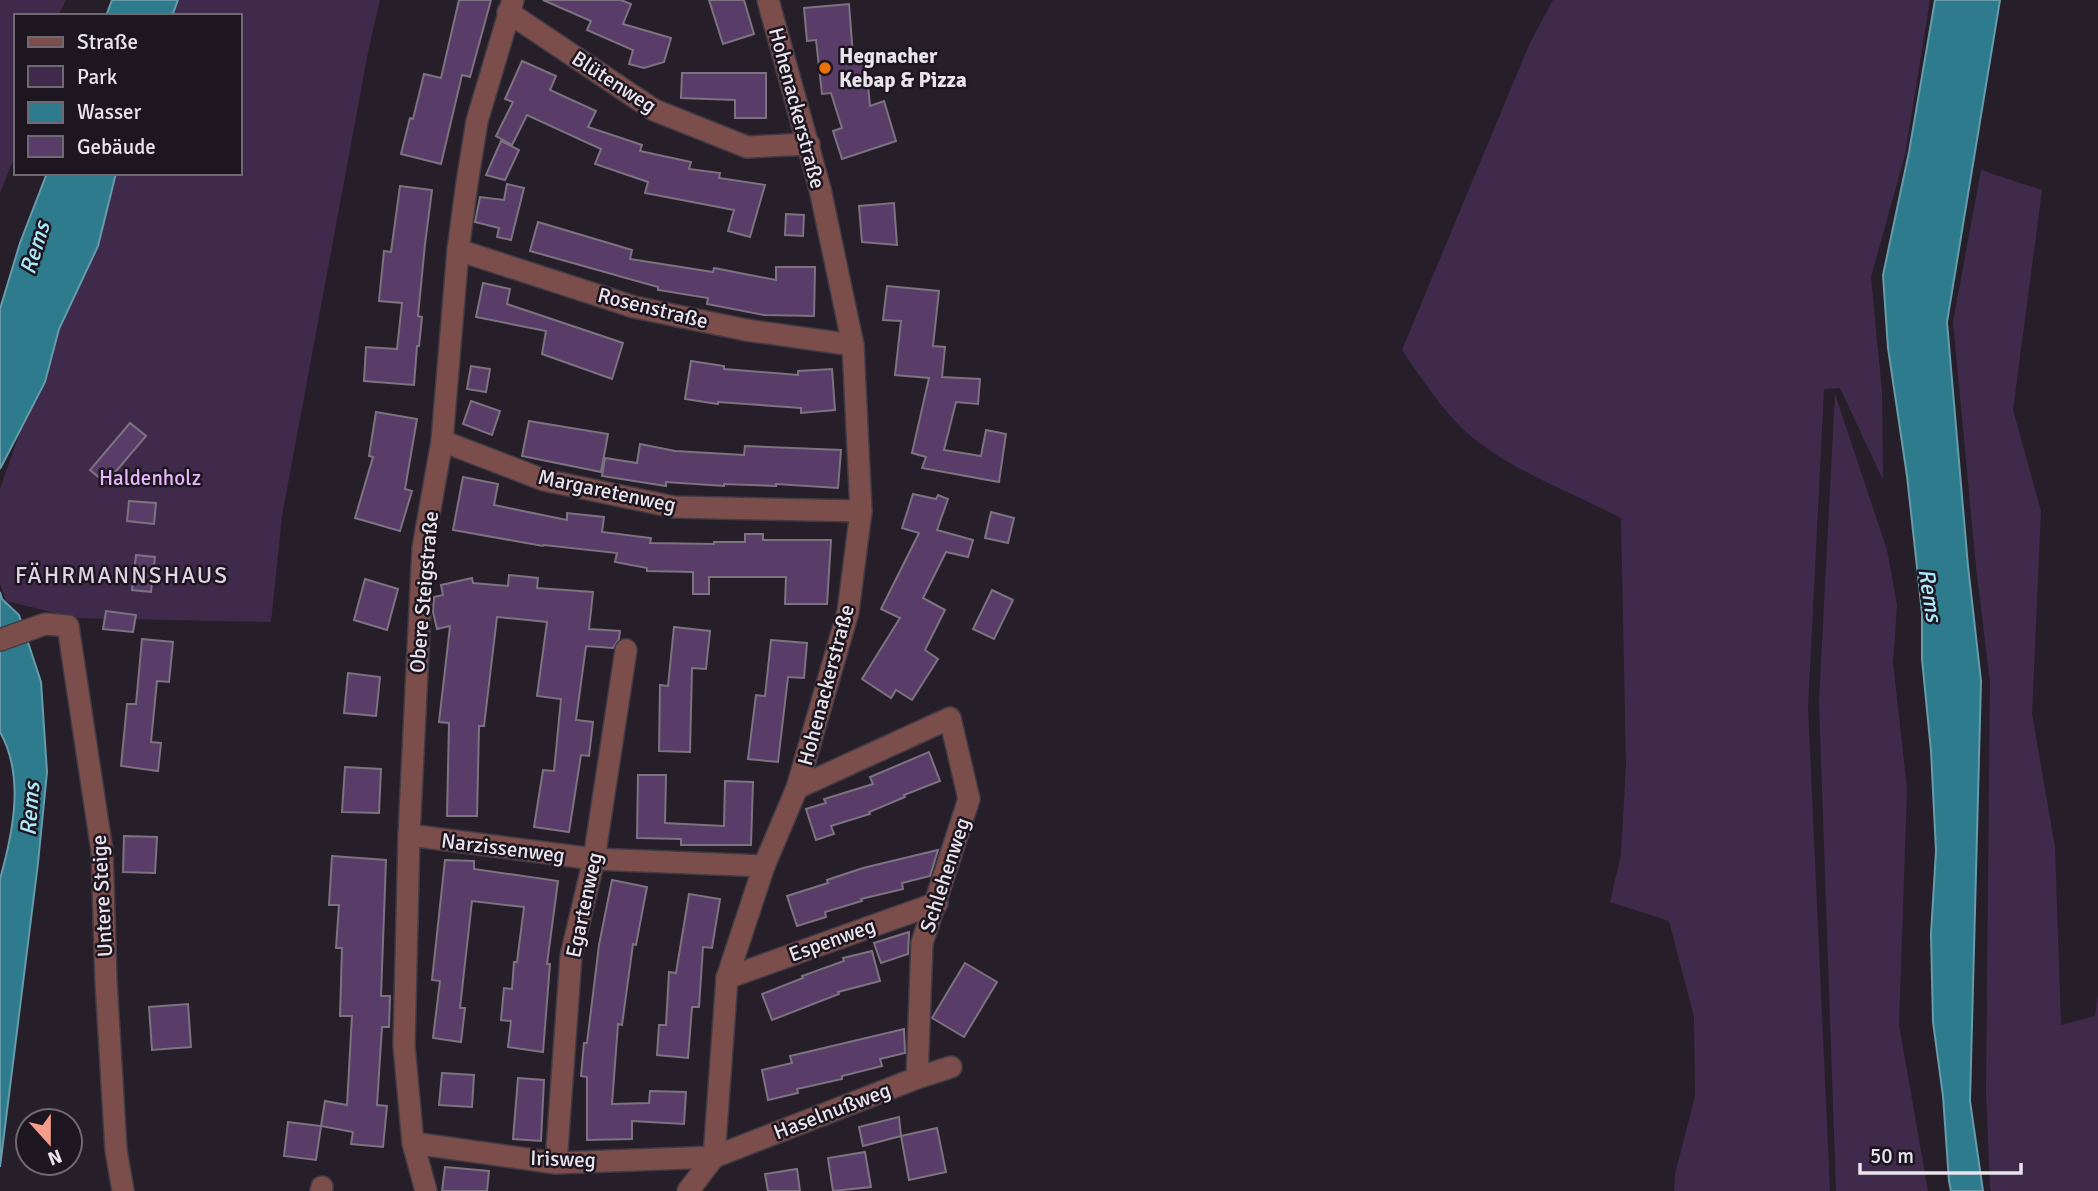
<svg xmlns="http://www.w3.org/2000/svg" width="2098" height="1191" viewBox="0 0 2098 1191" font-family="Signika,sans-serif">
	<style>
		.green { fill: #402a4b }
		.water { fill: #2f7b8e; stroke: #679baa; stroke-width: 2 }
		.building { fill: #593c67; stroke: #7c7380; stroke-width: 2 }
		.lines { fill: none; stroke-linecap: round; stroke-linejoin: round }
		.minor-casing { stroke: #413b45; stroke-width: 24 }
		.minor { stroke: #7b4d4b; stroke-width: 21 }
		.food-dot { fill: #e8710a; stroke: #1d1620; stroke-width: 2.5 }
		.labels { text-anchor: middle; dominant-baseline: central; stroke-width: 5; stroke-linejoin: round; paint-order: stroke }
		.poi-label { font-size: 21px; font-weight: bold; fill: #eae5ed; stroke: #1d1620; text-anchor: start }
		.street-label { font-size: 21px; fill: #eae5ed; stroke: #1d1620 }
		.park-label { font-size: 21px; fill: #e7b7fe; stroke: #1d1620 }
		.water-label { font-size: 23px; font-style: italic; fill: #ace9fa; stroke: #1d1620 }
		.neighbourhood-label { font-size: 23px; letter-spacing: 2px; fill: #ded4e3; stroke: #1d1620 }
	</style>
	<rect width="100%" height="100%" fill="#261f2a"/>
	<g class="green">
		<path d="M0,0H66L58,16H16V153L0,193Z"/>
		<path d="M163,0H380L369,47L282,516L271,622L76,618L6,601L0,584V489L73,281L104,173H240V16H157Z"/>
		<path d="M1553,0H1930L1905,155L1871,277L1882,392L1883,480L1840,388L1824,389L1808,708L1830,1191H1674L1675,1174L1695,1096L1694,1017L1669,921L1610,902L1621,855L1626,765L1621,518C1573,493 1522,475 1478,442C1447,418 1424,382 1402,350L1529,45Z"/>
		<path d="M1981,170L2042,190L2013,410L2041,511L2032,714L2055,847L2061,1025L2095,1016L2098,994V1191H1991L1990,1187L1986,1092L1990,682L1976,567L1953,322Z"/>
		<path d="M1835,394L1887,550L1897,605L1893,663L1907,789L1899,1025L1928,1191H1836L1819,701Z"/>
	</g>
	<g class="water">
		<path d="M112,0H178L172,16H106Z"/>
		<path d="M1935,0H2000L1947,322L1968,566L1981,681L1970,1101L1983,1191H1951L1949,1181L1943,1096L1933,1022L1931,934L1936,851L1931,751L1922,659V613L1907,476L1888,348L1883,275L1909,152Z"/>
		<path d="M47,173H116L98,246L59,329L45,382L0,469V309L20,243Z"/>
		<path d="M0,592L2,599L19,615L41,682L47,772L38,863L0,1167V879C13,833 25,776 0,732Z"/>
	</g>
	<g class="building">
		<path d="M459,0H491L470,77L462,75L441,164L401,154L410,118L413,119L424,74L441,78Z"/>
		<path d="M543,0H621L631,4L623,24L671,38L664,62L644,68L629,64L633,50L587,30L591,21Z"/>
		<path d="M709,0H744L754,34L723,44Z"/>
		<path d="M849,4L853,56L865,54L870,106L884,101L896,141L842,159L833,131L842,128L831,93L822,94L816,40L807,41L804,8Z"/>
		<path d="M522,61L556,76L550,90L596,111L588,127L642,145L640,151L691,162L689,169L720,173L719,178L765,185L750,237L728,231L734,210L645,193L648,182L595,164L601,149L527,115L512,145L496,136L513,102L505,99Z"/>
		<path d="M682,73H766V118H735V100L681,98Z"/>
		<path d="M501,141L519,150L505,180L486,175Z"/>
		<path d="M507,184L524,188L511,240L497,237L499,228L475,222L480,197L504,200Z"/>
		<path d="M400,186L432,190L425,244L418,316L422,317L419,346H417L414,385L364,381L366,347L397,349L402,303L379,301L384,251L391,252Z"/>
		<path d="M894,203L897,245L862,242L859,206Z"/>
		<path d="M786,214L804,215L803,236L785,235Z"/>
		<path d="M538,222L632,250L630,259L713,272L714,268L776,280V267H815L814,316L764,315L707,304L708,298L658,290V287L530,251Z"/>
		<path d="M483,283L510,289L507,304L623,343L612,379L542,354L546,331L476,317Z"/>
		<path d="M887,286L939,291L933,346L945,347L942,377L980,379L978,404L956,402L944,450L981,456L986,430L1006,434L999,482L922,468L926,457L912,453L929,378L895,375L901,321L883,320Z"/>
		<path d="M691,361L724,366V369L798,375V371L832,369L835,410L801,413V408L718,402V404L685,399Z"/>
		<path d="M471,366L490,369L486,392L467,389Z"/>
		<path d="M471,401L500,411L492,435L463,424Z"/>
		<path d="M376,412L417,419L405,489L412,491L400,531L355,518L373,457L369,456Z"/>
		<path d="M529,421L608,434L601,472L522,456Z"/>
		<path d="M130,423L146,436L106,483L90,470Z"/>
		<path d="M640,444L675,451L744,455L745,446L841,450L838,488L776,484V486L724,484V486L666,482V486L602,476L605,458L637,463Z"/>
		<path d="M463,477L498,484L494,505L567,520V513L604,517L602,532L651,538L650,543L714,544V542H745V534H763V540H831L827,604H785L786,577H709V594H693V572L647,571V568L615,562L617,553L544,545L543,546L453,530Z"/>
		<path d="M913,494L936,499L938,495L948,499L937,530L973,540L968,557L946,552L923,598L945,610L925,650L938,659L912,700L896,690L891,698L862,679L900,618L881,609L919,533L902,528Z"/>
		<path d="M129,501L156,503L154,524L127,521Z"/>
		<path d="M991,512L1014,518L1008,543L985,538Z"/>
		<path d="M136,555L155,557L151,592L132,590Z"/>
		<path d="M509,575L538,578L537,588L593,592L589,629L620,631L619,639L613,648L586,646L576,720L593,722L589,756L581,755L569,832L534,827L543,770L554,771L561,699L537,696L547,622L497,617L484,726H479L477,816H447L449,723L439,722L450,626L437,629L433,612L434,597L443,595L441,585L472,578L473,583L508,586Z"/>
		<path d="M365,579L398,589L387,630L354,620Z"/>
		<path d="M992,590L1013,600L994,639L973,629Z"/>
		<path d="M106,611L136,615L133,632L103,629Z"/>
		<path d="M674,627L710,631L706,669L692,668L690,752L659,751L660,685L668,686Z"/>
		<path d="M142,639L173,642L169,682L157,681L151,742L161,743L158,771L121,766L127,704H136Z"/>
		<path d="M771,640L807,643L804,678L788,677L778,762L748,759L756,695L765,696Z"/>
		<path d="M348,673L380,677L376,716L344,713Z"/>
		<path d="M929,752L940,781L904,795L905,797L869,812L870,814L831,826L834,834L816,840L806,809L826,803L824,799L873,784L870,777Z"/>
		<path d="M345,767L381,769L379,813L342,812Z"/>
		<path d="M638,775H666L665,823L724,826L725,781L753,782L751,845H681V839L637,838Z"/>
		<path d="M124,836L157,837L155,873L123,872Z"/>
		<path d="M938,850L930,876L902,883L903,889L861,899L862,901L825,912L826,917L797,926L787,896L828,883L827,880L863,868Z"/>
		<path d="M332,856L386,860L381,996H390L389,1027H382L377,1105L387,1106L383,1147L351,1144L353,1132L321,1126L325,1101L347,1105L352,1016H340L342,948H336L339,905H329Z"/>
		<path d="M445,860L474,861V869L558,881L547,964H550L543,1052L508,1047L511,1021L501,1020L504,988L512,989L514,962H517L524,907L472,901L460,1008H465L461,1042L433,1038L440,981L432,980Z"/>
		<path d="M612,880L647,887L636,945L633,944L622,1025L618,1024L612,1104L649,1103L650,1091L686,1092L684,1124L632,1121V1139L587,1140V1077L581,1076L584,1043H587L599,945Z"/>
		<path d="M689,894L720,899L712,948L703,947L699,1007H692L688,1058L657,1055L659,1025H666L669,972L676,973Z"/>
		<path d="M909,932L908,954L881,963L874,943Z"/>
		<path d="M872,951L880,981L838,992L839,994L772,1020L762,994L803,978L802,976L844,961L843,958Z"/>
		<path d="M965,963L997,982L964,1037L932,1018Z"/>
		<path d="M188,1004L191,1047L152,1050L149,1007Z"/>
		<path d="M904,1029L905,1053L880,1059L882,1066L842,1076V1079L797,1089L798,1093L768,1100L762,1070L792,1063L790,1056Z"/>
		<path d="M442,1073L474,1075L472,1107L439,1105Z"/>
		<path d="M518,1078L544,1080L541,1141L513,1139Z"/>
		<path d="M899,1117L901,1136L863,1146L859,1127Z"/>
		<path d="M288,1122L321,1126L316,1160L284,1156Z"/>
		<path d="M937,1128L946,1172L909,1180L901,1136Z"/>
		<path d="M865,1152L871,1187L833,1191L828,1158Z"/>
		<path d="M445,1167L489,1171L487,1191H442Z"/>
		<path d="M797,1169L800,1191H768L765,1174Z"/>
	</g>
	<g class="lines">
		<defs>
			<g id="minor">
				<path d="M508,12L654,110L747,147L809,144"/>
				<path d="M458,250L634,307L746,330L853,345"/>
				<path d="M442,441L544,480L674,507L861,511"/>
				<path d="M0,640L45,624L68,626L102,851L106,981L116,1150L123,1191"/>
				<path d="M797,788L950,718L969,799L922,943L917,1078"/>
				<path d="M409,835L594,859L764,866"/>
				<path d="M727,978L937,903"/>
				<path d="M413,1143L556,1163L714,1157L917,1078L951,1067"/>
				<path d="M556,1163L571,956L594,859L626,650"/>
				<path d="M321,1191L322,1187"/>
				<path d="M426,1191L413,1143L404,1046L409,835L423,548L442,441L458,250L467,183L477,121L513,0"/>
				<path d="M688,1191L714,1157L727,978L764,866L797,788L848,612L861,511L853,345L820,189L768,0"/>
			</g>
		</defs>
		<use href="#minor" class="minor-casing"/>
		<use href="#minor" class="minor"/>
	</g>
	<circle class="food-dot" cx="825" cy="68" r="7"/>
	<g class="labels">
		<g class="poi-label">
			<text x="839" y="56">Hegnacher<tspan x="839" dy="24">Kebap &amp; Pizza</tspan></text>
		</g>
		<g class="street-label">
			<text transform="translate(614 82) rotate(33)">Blütenweg</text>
			<text transform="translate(797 108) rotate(75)">Hohenackerstraße</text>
			<text transform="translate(653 308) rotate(14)">Rosenstraße</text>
			<text transform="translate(607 491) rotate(12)">Margaretenweg</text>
			<text transform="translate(424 592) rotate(-85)">Obere Steigstraße</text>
			<text transform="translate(826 685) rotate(-75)">Hohenackerstraße</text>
			<text transform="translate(503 848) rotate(7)">Narzissenweg</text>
			<text transform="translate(945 875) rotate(-72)">Schlehenweg</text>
			<text transform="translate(102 896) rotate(-93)">Untere Steige</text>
			<text transform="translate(584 905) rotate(-78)">Egartenweg</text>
			<text transform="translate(832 940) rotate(-20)">Espenweg</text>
			<text transform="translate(832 1111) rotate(-21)">Haselnußweg</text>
			<text transform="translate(563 1159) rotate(2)">Irisweg</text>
		</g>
		<g class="park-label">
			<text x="150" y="478">Haldenholz</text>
		</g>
		<g class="water-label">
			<text transform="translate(35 248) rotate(-73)">Rems</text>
			<text transform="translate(1930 595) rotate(81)">Rems</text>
			<text transform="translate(30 809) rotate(-86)">Rems</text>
		</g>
		<g class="neighbourhood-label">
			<text x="122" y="575">FÄHRMANNSHAUS</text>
		</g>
	</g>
	<rect x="14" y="14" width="228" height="161" fill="#1d1620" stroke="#6f6972" stroke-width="2"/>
	<rect x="28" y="37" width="35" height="10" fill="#7b4d4b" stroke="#6f6972" stroke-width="2"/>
	<text x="77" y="49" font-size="21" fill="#eae5ed">Straße</text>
	<rect x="28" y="66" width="35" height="21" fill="#402a4b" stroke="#6f6972" stroke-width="2"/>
	<text x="77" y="84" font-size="21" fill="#eae5ed">Park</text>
	<rect x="28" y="102" width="35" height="21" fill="#2f7b8e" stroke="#6f6972" stroke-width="2"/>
	<text x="77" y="119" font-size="21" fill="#eae5ed">Wasser</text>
	<rect x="28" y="136" width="35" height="21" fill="#593c67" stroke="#6f6972" stroke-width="2"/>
	<text x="77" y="154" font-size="21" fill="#eae5ed">Gebäude</text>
	<g transform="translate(49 1142) rotate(159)"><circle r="33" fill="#1d1620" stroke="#6f6972" stroke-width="2"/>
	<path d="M0-5L12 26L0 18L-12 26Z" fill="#f49d8b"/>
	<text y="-10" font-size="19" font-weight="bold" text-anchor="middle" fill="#eae5ed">N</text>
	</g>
	<path d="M1860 1163v10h161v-10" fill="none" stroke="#eae5ed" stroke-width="3.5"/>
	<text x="1870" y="1163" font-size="21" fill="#eae5ed" stroke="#1d1620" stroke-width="5" paint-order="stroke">50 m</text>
</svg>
